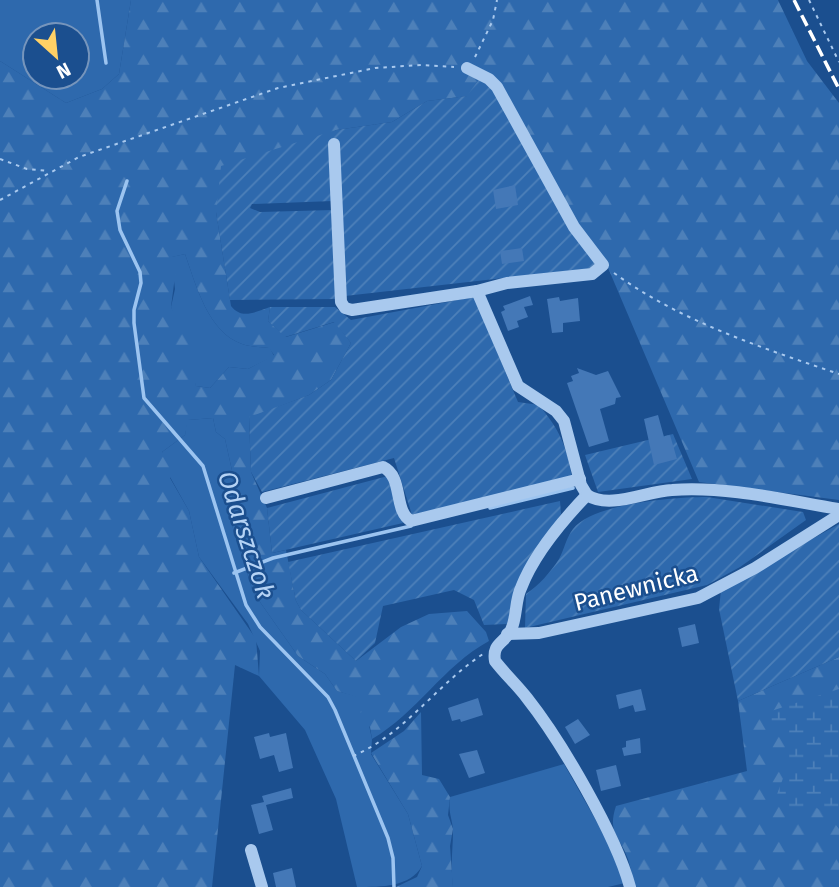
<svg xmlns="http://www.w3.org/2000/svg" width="839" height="887" viewBox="0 0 839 887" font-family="'Fira Sans',sans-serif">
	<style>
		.grass { fill: #2e69ad; fill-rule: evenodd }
		.forest { fill: url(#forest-firs); fill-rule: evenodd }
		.wetland { fill: url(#wetland-marsh) }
		.garden { fill: url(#garden-furrows) }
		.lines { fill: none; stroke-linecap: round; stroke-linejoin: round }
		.stream { stroke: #9cc4f0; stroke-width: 3.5 }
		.building { fill: #4478b7 }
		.path { stroke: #a9c9ee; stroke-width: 2; stroke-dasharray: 3.5 5; stroke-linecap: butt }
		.minor { stroke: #a9c9ee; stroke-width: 12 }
		.rail { stroke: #fff; stroke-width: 3.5; stroke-dasharray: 12 5; stroke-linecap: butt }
		.labels { text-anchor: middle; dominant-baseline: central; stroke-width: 5; stroke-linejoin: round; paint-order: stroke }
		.street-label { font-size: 24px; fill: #fff; stroke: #1b4f8f }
		.water-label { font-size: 26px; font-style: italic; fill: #b5d3f5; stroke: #1b4f8f }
	</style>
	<defs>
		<pattern id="forest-firs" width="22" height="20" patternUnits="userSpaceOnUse" patternTransform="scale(1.75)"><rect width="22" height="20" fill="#2e69ad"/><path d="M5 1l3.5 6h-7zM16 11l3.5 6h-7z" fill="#4d80b9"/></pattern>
		<pattern id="wetland-marsh" width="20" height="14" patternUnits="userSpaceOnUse" patternTransform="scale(1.75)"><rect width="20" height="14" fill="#2e69ad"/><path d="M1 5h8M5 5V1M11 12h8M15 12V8" fill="none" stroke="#4d80b9"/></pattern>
		<pattern id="garden-furrows" width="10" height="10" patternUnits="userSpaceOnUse" patternTransform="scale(1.75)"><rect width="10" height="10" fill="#2e69ad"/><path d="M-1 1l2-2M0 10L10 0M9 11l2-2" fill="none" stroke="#4d80b9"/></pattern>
	</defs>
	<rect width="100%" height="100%" fill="#1b4f8f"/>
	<g class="grass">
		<path d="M0,0H131L119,74L102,89L66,103L0,61ZM35,35H77V77H35Z"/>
		<path d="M185,254C196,285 208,332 242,344C250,347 261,347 270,348L274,356L248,369L229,367L210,388L196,386L171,307L175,289L171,257Z"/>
		<path d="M213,418L216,432L225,439L233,475L232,525L253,592L298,656L325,674L337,691L363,698L372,739L371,754L408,814L422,866C410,887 382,887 357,887L336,799L305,730L259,676L260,651L248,624L199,557L189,511L170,477L162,452L185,435L187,420Z"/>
		<path d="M564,764L611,847L625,883L608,887H453C450,865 453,850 453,830C452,817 448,813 450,797Z"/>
	</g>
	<g class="forest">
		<path d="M131,0H778L807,61L839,103V500L699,482L606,263L578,223L514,112L484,71L468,96L427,101L392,122L336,130L216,212L231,306C242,320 255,312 270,307L268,321L286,337L335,322L351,343L331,380L309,395L249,418L251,472L267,508L272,553L286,550L296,601L301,610L356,661L401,627L429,614L467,611L486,632L489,641C443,666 417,713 372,739L370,727L358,716L363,708V699L337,691L325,674L298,656L253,592L232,525L233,475L225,439L216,432L213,418L188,420L185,435L162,452L175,469L170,478L189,511L199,557L256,639L259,676L235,665L212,887H0V61L66,103L102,89L119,74ZM185,254C196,285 208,332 242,344C250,347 261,347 269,348L274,355L248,369L229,367L210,388L196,386L190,344L171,307L176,268L172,257Z"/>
		<path d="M839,657V887H635C632,878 631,868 628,859C620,836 607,833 616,806L747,771L738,701Z"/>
		<path d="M421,712L422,775L439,779L450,797L448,815L453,829L450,846L453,887H396L417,877L422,866L408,814L371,753L404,731Z"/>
	</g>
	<path class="wetland" d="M839,689V829L830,817L814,806L786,815L776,797L788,765L789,727L764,722L765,713Z"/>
	<g class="garden">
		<path d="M479,79L490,85L595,263L593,268L345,296L333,201L252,204L250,208L260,212L333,210L337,299L230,300L216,212L221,166L336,130L392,122L427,101L467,96Z"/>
		<path d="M474,297L518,402L539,405C560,431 566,444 572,477L412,515L394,458L262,492L251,472L249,417L309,395L331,380L351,343L334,322L285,337L268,321L270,307H335L351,320Z"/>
		<path d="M673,434L692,479L598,492L585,455Z"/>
		<path d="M388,476L403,523L272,553L267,508Z"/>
		<path d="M707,497L803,512L806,520L740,567L707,585L525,628L526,594C539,585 550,573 559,559C564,550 566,538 573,529C593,503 675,497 707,497Z"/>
		<path d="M560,501L561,514L518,583L507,624L484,625L474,600L454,590L383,606L375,643L356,661L301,610L296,601L288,562Z"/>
		<path d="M839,524V657L738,701L719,609L721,590Z"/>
	</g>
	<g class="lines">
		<g class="stream">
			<path d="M97,0L106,63"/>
			<path d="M127,181L117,211L120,230L140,272L141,283L134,310V323L144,398L203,466L246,605L260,627L328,697L335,710L388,838L393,858L394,887"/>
			<path d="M490,508L573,488"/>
			<path d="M234,573L273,558L411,526"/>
		</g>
	</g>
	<g class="building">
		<path d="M515,185L518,205L496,209L493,190Z"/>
		<path d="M522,248L524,261L502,264L500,251Z"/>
		<path d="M530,296L533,305L524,307L528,317L517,321L519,327L508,331L501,312L505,310L503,306Z"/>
		<path d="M559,297L560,301L578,298L580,321L563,323V332L552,333L547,299Z"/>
		<path d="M577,368L596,375L608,371L621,397L616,398L615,404L600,409L609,441L589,447L567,383L573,381L571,376L579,373Z"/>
		<path d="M658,415L664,437L670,435L677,459L654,465L644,419Z"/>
		<path d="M695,624L699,643L682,647L678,628Z"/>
		<path d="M641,689L646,710L635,712L633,705L619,709L616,695Z"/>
		<path d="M478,698L483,715L461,722L460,719L452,721L448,708Z"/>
		<path d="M578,719L590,735L575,744L565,727Z"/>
		<path d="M269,733L270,737L286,733L293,768L279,772L274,755L260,759L254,737Z"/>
		<path d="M640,738L641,753L624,756L622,748L626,747V741Z"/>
		<path d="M477,750L485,773L469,778L459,754Z"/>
		<path d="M616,765L621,786L601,791L596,770Z"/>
		<path d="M291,788L293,798L266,805L273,830L259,834L251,805L264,802L262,796Z"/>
		<path d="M292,868L296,887H276L273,873Z"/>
	</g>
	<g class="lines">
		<g class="path">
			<path d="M809,0L839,62"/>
			<path d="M475,57L493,20L497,0"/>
			<path d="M0,159L27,169L49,171"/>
			<path d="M0,200L79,157L278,88L375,68L421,65L454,67"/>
			<path d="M614,273C680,321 762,348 839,374"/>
			<path d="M353,756C405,734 436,685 483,654"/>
		</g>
		<g class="minor">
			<path d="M467,68L489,79L497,87L574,227L603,265L592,274L507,283L477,291L518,386L556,411L564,421L581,485L587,495"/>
			<path d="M334,144L341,302L345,308L352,310L477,291"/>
			<path d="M587,495C562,521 534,554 521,588C515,600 517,618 511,630C504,644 492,643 495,661C505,674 517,685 527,698C561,741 616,835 630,887"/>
			<path d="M587,495C610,510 646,491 672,490C728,486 784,500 839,509"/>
			<path d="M266,498L383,467C404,477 393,511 411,521L580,479"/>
			<path d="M507,634L539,633L698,598L755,568L839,515"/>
			<path d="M251,850L262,887"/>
		</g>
		<path class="rail" d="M794,0L839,89"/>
	</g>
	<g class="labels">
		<g class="street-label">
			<text transform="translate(636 588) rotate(-14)">Panewnicka</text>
		</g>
		<g class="water-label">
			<text transform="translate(246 535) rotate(72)">Odarszczok</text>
		</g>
	</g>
	<g transform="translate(56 56) rotate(153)"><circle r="33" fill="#1b4f8f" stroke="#7695bc" stroke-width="2"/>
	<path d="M0-5L12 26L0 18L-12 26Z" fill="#ffd166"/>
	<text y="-10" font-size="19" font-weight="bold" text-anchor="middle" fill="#ffffff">N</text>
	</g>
</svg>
